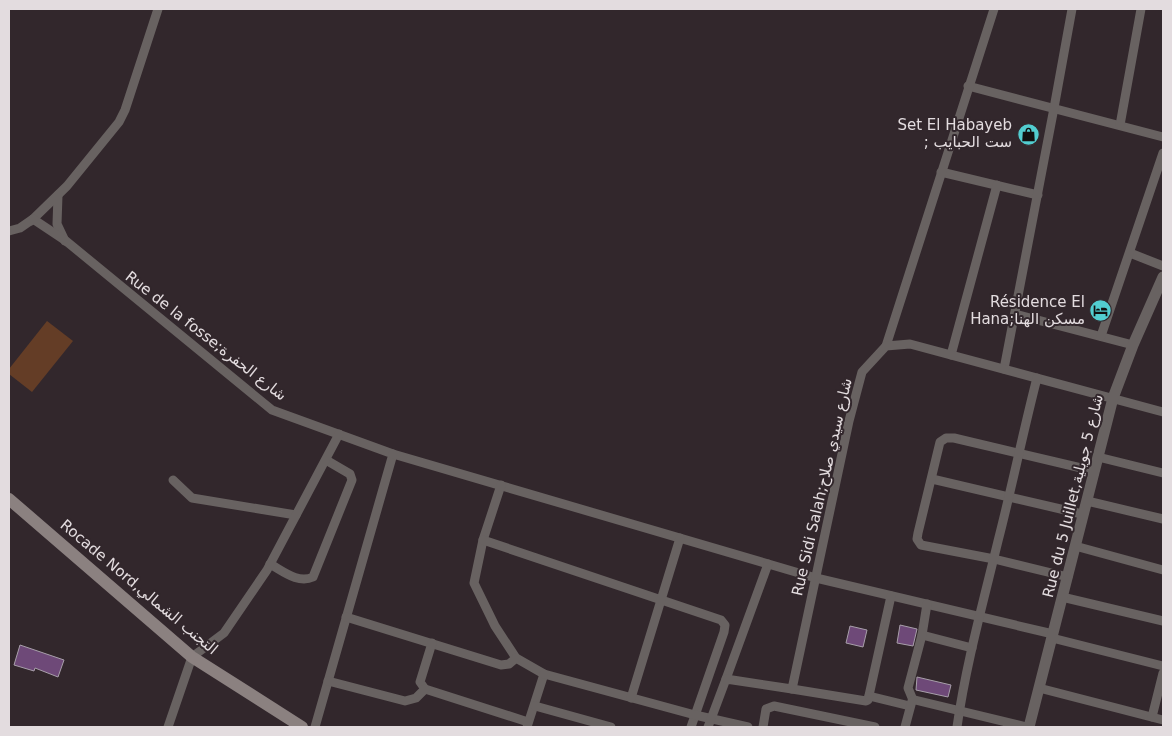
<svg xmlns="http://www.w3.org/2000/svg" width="1172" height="736" viewBox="0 0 1172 736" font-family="'DejaVu Sans','Noto Sans Arabic',sans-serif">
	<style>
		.green { fill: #643d26 }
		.building { fill: #6e4978; stroke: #a89faa }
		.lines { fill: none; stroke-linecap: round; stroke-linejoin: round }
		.minor { stroke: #686261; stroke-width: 9 }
		.tertiary { stroke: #686261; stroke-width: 11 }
		.secondary { stroke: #8b8180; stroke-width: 12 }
		.labels { text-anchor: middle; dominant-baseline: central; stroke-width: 4; stroke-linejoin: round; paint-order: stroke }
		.poi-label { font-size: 15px; fill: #e3dcdf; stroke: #32272c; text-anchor: end }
		.street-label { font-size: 15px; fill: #e3dcdf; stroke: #32272c }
	</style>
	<rect width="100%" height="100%" fill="#32272c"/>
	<path class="green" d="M47,321L73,341L32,392L9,374V369Z"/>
	<g class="building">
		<path d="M900,625L917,629L913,646L897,643Z"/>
		<path d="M850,626L867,630L863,647L846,643Z"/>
		<path d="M20,645L64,660L58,677L35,668L34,671L14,665Z"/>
		<path d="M917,677L951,685L948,697L916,690Z"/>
	</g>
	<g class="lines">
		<g class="minor">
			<path d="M968,86L1163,137"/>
			<path d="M1120,125L1141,9"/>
			<path d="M941,172L1038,195"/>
			<path d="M58,195L57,224L65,241"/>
			<path d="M31,221L67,186L119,122L125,110L158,9"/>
			<path d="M9,231L20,228L33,219L66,241L272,410L393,454L315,727"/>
			<path d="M1130,253L1163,266"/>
			<path d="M1015,314L1133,345"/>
			<path d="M1101,336L1163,153"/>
			<path d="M886,346L994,9"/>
			<path d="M951,355L997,185"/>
			<path d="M1004,369L1054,108L1072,9"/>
			<path d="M393,454L816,578L1053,634"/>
			<path d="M1098,457L1163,473"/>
			<path d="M932,479L1082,514"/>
			<path d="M173,480L192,498L296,515"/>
			<path d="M501,485L483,540L474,583L495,626L516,658L544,674L527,727"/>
			<path d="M1087,501L1163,519"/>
			<path d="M483,540L721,620L725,625L724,632L691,727"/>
			<path d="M1075,546L1163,570"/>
			<path d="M270,564C283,571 298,584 313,577L352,480L350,474L326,460"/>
			<path d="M1068,577L994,559L921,545L917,539L918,533L940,442L946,438H954L1094,471"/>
			<path d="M1062,597L1163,621"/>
			<path d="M346,617L501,665L509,664L516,658"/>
			<path d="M922,635L972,648"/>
			<path d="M1052,638L1163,666"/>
			<path d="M432,643L420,682L425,689L528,722"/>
			<path d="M544,674L695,715L748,727"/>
			<path d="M726,679L768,564"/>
			<path d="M328,681L405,701L416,698L425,689"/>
			<path d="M1039,688L1163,720"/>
			<path d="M792,689L866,701L868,700L891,596"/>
			<path d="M869,696L910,706"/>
			<path d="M631,698L680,538"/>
			<path d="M913,700L908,688L922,635L927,604"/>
			<path d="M535,706L611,727"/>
			<path d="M1152,717L1163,673"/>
			<path d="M168,727L192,657L224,633L267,570L339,434"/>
			<path d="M708,727L726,679L792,689L849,421L862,372L886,346L910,344L1163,412"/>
			<path d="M763,727L766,709L774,706L875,727"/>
			<path d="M905,727L912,701L915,700L1027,727"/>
			<path d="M957,727C966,664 983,603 998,541C1012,487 1023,432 1037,378"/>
		</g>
		<path class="tertiary" d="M1029,727L1113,398L1133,345L1163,277"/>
		<path class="secondary" d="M9,499L192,657L302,727"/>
	</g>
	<defs>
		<symbol id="shop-disc" viewBox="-11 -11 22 22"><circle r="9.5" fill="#52cdd0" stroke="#32272c"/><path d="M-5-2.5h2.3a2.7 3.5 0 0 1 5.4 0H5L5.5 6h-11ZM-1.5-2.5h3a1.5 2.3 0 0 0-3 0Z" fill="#111"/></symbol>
		<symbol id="hotel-disc" viewBox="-11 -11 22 22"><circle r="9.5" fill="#52cdd0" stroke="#32272c"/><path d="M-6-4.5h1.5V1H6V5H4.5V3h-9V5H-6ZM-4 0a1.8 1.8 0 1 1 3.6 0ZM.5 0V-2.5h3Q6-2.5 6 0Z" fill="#111"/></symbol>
	</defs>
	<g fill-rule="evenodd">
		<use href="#shop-disc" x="1016" y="122" width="25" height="25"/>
		<use href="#hotel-disc" x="1088" y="298" width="25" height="25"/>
	</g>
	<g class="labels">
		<g class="poi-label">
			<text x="1012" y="125">Set El Habayeb<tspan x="1012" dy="17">; ست الحبايب</tspan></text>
			<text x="1085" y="302">Résidence El<tspan x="1085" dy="17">Hana;مسكن الهنا</tspan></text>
		</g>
		<g class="street-label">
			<text transform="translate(206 336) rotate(38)">Rue de la fosse;شارع الحفرة</text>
			<text transform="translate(822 487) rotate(-77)">Rue Sidi Salah;شارع سيدي صلاح</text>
			<text transform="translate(1073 496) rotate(-76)">Rue du 5 Juillet,شارع 5 جويلية</text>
			<text transform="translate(139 587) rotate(40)">Rocade Nord,التجنب الشمالي</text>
		</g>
	</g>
	<rect width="1172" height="736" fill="none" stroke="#e3dcdf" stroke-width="20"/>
</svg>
